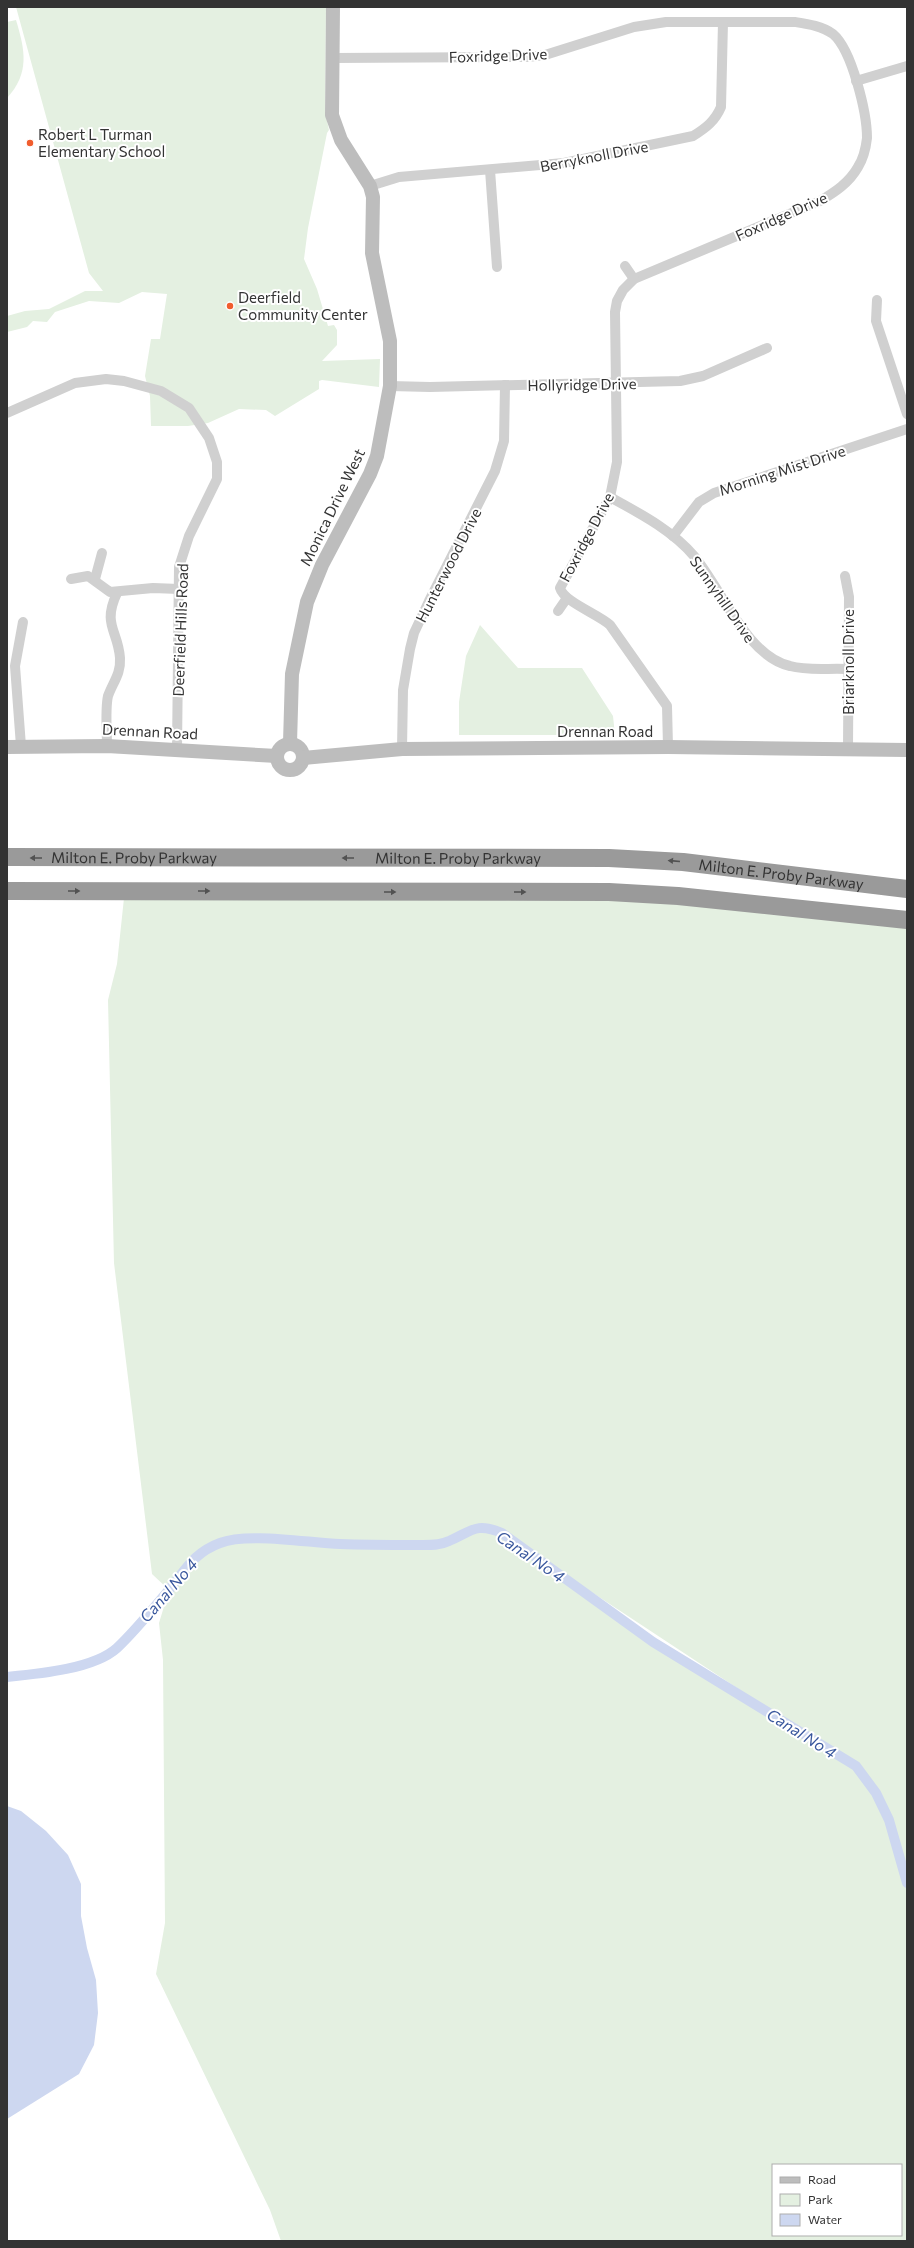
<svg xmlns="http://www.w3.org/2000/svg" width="914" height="2248" viewBox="0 0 914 2248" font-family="Commissioner,sans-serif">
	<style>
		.green { fill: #e4f0e1; fill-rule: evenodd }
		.water { fill: #cdd7f0 }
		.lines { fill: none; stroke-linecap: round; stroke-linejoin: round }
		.canal { stroke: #cdd7f0; stroke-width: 10 }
		.street { stroke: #d0d0d0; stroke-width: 10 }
		.secondary { stroke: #bdbdbd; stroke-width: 14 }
		.highway { stroke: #9a9a9a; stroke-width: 18 }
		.oneway { fill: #525252 }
		.poi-dot { fill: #f15d2e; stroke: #fff; stroke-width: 1.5 }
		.labels { text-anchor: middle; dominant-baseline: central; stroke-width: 4; stroke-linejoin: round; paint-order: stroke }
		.street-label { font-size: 15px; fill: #333; stroke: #fff }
		.poi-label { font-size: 15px; fill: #333; stroke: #fff; text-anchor: start }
		.water-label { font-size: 16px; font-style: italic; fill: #39579d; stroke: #fff }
	</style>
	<rect width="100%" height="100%" fill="#fff"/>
	<g class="green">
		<path d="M16,7H326L325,112L329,130L327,133L308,228L304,259L317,289L328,326L334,325L337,330V345L322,361L380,359L379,387L322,380L319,381V389L275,416L266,410L239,409L208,423L188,426H151L150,396L145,376L151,339H160L167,294L142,292L119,303L89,301L55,312L47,322L33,321L27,327L7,332V316L25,311L49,309L85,291H103L89,273Z"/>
		<path d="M16,20C25,50 30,73 7,98V22Z"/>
		<path d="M480,625L518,668H582L613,716L615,735H459V702L466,656Z"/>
		<path d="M124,898L627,899L907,927V2241H281L270,2210L156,1974L165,1923L163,1660L159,1623L169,1590L152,1574L114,1263L108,1000L117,964ZM491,1529L502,1533L840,1756L653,1642ZM773,2165H901V2235H773Z"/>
	</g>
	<path class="water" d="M7,1806L21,1811L46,1831L68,1855L81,1884V1916L87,1948L96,1980L98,2013L94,2045L79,2074L7,2119Z"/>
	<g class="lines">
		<path class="canal" d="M7,1677C38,1674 94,1669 117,1648C135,1631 152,1610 168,1591C185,1571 193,1553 220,1543C247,1532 309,1543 340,1544C366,1545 391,1545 416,1545C427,1545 439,1546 449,1541C472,1531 476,1522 502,1533L653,1642L856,1766L876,1793L889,1820L907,1883"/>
		<g class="street">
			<path d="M333,58L528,57L545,55L634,27L666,22H795C808,24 822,26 833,34C852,50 867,113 867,138C866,147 863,159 858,167C849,183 835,192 820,201L634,279L623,290L617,301L615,312L617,462L610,497L560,588C564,602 598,614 610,625L667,706L668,747"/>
			<path d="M856,81L907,66"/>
			<path d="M490,170L497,267"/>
			<path d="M370,186L399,177L564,163L693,136C706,128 715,121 721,107L723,22"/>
			<path d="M625,266L634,279"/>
			<path d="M877,300L876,321L907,414"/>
			<path d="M390,386L430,387L680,381L703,376L767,348"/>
			<path d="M7,413L75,383L106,379L124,381L161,391L189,408L209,438L217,462V479L189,536L179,567L177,750"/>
			<path d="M610,497C639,513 672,530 694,556C721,588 747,657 790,666C808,671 828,668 847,669"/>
			<path d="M673,536L699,502L714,493L907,429"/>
			<path d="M845,576L849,597L848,748"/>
			<path d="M71,579L88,576L110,592L153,588L179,589"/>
			<path d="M95,579L102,553"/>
			<path d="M558,611L567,598"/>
			<path d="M21,746L15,666L23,622"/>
			<path d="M107,746C107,732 105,709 108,696C113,682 121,674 120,658C118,630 102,625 117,593"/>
			<path d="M402,749L403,690L410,649L414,633L429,601L495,471L504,441L505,385"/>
		</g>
		<g class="secondary">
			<path d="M290,743L292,674L307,602L322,565L370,474L377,456L390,386V341L372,253L373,197L370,186L341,140L332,115L333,7"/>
			<circle cx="290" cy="757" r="13"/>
			<path d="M7,747L107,746L277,756"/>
			<path d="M303,758L402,749L668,747L907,750"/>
		</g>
		<g class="highway">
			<path id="s1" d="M7,857L609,858L683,862L907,889"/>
			<path d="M7,891L609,892L678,896L907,920"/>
		</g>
	</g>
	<defs><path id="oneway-solid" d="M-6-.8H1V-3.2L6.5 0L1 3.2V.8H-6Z"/></defs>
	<g class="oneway">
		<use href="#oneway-solid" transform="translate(36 858) rotate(180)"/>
		<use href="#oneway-solid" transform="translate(348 858) rotate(180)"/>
		<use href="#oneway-solid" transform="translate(674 861) rotate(-175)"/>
		<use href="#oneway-solid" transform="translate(74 891)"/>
		<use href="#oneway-solid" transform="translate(204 891)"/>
		<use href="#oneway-solid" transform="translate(390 892)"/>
		<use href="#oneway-solid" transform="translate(520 892)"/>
	</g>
	<g class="poi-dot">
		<circle cx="30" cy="143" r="4"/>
		<circle cx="230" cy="306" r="4"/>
	</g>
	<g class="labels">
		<g class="street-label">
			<text transform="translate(498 55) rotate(-2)">Foxridge Drive</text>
			<text transform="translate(594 156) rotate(-11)">Berryknoll Drive</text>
			<text transform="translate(781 216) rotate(-24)">Foxridge Drive</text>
			<text transform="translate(582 384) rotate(-1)">Hollyridge Drive</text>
			<text transform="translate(782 470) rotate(-18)">Morning Mist Drive</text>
			<text transform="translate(332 507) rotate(-64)">Monica Drive West</text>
			<text transform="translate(586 537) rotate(-62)">Foxridge Drive</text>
			<text transform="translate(448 565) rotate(-63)">Hunterwood Drive</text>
			<text transform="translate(723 599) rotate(55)">Sunnyhill Drive</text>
			<text transform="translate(180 630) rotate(-88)">Deerfield Hills Road</text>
			<text transform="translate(848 662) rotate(-90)">Briarknoll Drive</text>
			<text transform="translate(150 731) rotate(3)">Drennan Road</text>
			<text x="605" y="731">Drennan Road</text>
			<text stroke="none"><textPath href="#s1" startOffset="127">Milton E. Proby Parkway</textPath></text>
			<text stroke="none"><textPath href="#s1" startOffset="451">Milton E. Proby Parkway</textPath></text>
			<text stroke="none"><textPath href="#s1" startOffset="775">Milton E. Proby Parkway</textPath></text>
		</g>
		<g class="poi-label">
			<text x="38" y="134">Robert L Turman<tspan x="38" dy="17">Elementary School</tspan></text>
			<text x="238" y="297">Deerfield<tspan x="238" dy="17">Community Center</tspan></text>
		</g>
		<g class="water-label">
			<text transform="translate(531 1556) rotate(34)">Canal No 4</text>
			<text transform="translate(168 1590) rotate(-49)">Canal No 4</text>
			<text transform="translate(802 1733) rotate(32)">Canal No 4</text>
		</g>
	</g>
	<rect width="914" height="2248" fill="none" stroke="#333333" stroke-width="16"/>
	<rect x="772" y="2164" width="130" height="72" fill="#ffffff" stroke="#adadad"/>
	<rect x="780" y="2177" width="20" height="6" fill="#bdbdbd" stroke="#adadad"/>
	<text x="808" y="2184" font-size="12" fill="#333333">Road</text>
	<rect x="780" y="2194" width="20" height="12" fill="#e4f0e1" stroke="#adadad"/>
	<text x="808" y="2204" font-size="12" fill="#333333">Park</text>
	<rect x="780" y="2214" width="20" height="12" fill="#cdd7f0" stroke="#adadad"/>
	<text x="808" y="2224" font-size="12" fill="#333333">Water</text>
</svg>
